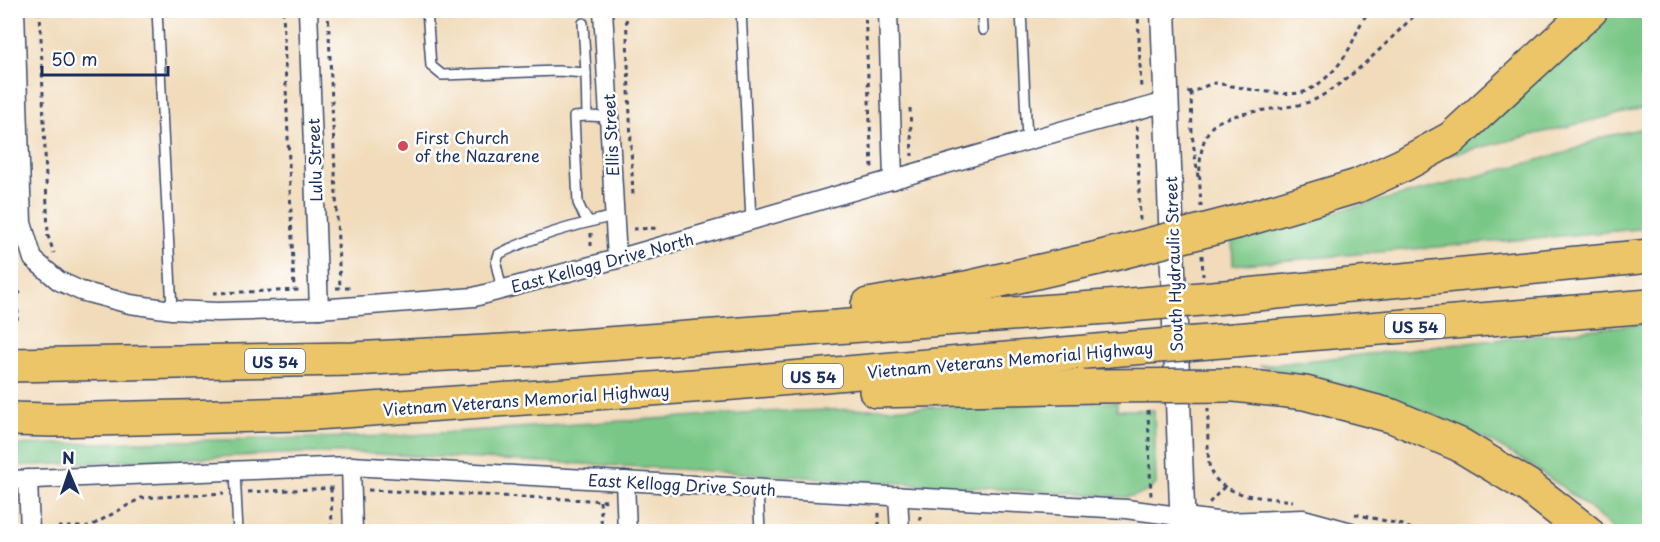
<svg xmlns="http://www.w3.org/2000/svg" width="1660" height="542" viewBox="0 0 1660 542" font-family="'Playpen Sans',sans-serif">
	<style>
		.green { fill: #79c786; stroke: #4a7b72; stroke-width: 1.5 }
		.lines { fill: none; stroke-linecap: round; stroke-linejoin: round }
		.service-casing { stroke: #3b496c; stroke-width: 12 }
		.minor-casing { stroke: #3b496c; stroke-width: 21 }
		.tertiary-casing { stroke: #3b496c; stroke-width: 27 }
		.motorway-casing { stroke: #3b496c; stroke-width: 36 }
		.path { stroke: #3b496c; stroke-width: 3; stroke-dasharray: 4.5 4.5; stroke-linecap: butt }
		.service { stroke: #fff; stroke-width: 9 }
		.minor { stroke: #fff; stroke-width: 18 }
		.tertiary { stroke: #fff; stroke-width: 24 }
		.motorway { stroke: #ecc569; stroke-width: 33 }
		.motorway-bridge-casing { stroke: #3b496c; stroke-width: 36; stroke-linecap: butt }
		.motorway-bridge { stroke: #ecc569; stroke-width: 33 }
		.poi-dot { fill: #d1495b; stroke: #fff; stroke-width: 2 }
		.labels { text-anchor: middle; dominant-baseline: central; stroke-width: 5; stroke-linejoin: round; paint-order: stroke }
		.shield { fill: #fff; stroke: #5f6d8e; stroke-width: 1.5 }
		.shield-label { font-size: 15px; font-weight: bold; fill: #1b2f5e }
		.street-label { font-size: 16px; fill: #1b2f5e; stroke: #fff }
		.poi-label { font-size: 16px; fill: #1b2f5e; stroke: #fff; text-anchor: start }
	</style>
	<rect width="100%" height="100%" fill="#fff"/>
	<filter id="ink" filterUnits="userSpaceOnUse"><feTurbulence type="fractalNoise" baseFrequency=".0167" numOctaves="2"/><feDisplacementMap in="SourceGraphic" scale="12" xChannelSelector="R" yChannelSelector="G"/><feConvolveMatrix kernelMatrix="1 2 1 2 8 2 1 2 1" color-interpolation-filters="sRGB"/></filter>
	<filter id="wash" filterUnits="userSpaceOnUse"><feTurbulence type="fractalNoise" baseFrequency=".008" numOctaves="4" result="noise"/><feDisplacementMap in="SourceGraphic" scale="24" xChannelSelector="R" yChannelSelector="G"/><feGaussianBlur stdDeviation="1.35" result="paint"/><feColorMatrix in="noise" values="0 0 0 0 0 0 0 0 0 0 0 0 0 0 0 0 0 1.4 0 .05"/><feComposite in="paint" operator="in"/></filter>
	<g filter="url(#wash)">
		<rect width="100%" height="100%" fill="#f1dbba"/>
		<g class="green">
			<path d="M1603,11H1649V107L1449,155Z"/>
			<path d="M1649,127V228L1233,265L1232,237L1444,185L1568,152L1603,137Z"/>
			<path d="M1649,323V531H1615C1512,435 1396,391 1259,366Z"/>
			<path d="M1117,402V410H1154L1156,484C1147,494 1139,495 1126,497L643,467L355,453H305L11,466L10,445L396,436L758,412Z"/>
		</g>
	</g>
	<g filter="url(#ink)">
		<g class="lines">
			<defs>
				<g id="service">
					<path d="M157,10L172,310"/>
					<path d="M427,10L431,66L442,75L558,71L586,73L587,116L609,117"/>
					<path d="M741,10L751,220"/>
					<path d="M982,10L983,30"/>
					<path d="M1021,10L1027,141"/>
					<path d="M583,23L586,73"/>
					<path d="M587,116L574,117L578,203L583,214L590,222"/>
					<path d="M502,290L496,264L499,254C534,236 576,225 614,216"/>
					<path d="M235,471L238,532"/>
					<path d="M758,489L760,532"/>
				</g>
				<g id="minor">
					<path d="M15,10L22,223L33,259L59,281L81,291L130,304L172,310L217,312L319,309L474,297L617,259L1071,128L1166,102"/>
					<path d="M308,10L319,309"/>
					<path d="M603,10L617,259"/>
					<path d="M888,10L893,180"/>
					<path d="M351,466L353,532"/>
					<path d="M28,479L30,532"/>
					<path d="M10,480L351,466L1126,509L1223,522L1303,519L1351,532"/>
					<path d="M625,481L627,532"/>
					<path d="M898,496L900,532"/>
				</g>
				<path id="tertiary" d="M1163,10L1183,532"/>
				<g id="motorway">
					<path d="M1237,222L1357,186L1403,165L1452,138L1591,10"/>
					<path d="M1236,296L1650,256"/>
					<path d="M868,305L966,288L1098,258"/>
					<path d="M1234,340L1650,306"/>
					<path d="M10,365L353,359L539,349L1107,307"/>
					<path d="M1235,385L1305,393L1392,416L1460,445L1528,486L1587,532"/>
					<path d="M876,391L1096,386"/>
					<path d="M10,419L52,420L302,414L734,383L1108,350"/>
				</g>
			</defs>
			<use href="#service" class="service-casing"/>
			<use href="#minor" class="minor-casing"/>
			<use href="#tertiary" class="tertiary-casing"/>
			<use href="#motorway" class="motorway-casing"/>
			<g class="path">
				<path d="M40,10L48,236L54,253"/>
				<path d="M283,10L294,290"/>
				<path d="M328,10L340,288"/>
				<path d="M626,10L633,198"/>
				<path d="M865,10L872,168"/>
				<path d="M1138,10L1141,91"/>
				<path d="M1187,92C1196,92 1205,85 1215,83C1235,86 1289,99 1306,91C1322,84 1337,69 1346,54C1356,39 1358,22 1371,10"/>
				<path d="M1191,92L1192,134L1198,177"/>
				<path d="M910,108L912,156"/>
				<path d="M1137,126L1140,221"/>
				<path d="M1201,207C1200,183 1194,133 1220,121C1238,113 1259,111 1279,108C1294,106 1310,104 1323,95C1358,74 1390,39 1420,10"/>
				<path d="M633,229L659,228"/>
				<path d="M591,233V246"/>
				<path d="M1202,255L1203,276"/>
				<path d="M10,278L21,292L10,299"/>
				<path d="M336,288H350"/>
				<path d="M213,293L302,290"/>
				<path d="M10,303L15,305L18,312L17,319L10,323"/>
				<path d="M1208,408C1208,422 1207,458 1210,469C1221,499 1267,497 1293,501"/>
				<path d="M1148,410L1151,497"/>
				<path d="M331,488L332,532"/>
				<path d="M368,490L610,501"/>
				<path d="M248,492L335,488"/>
				<path d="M600,501L602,532"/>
				<path d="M1209,503L1224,487"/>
				<path d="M879,513V532"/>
				<path d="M1355,514L1403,525L1418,532"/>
				<path d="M920,516L921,532"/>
				<path d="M54,532V527H89L141,498L224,493"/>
			</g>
			<use href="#service" class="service"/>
			<use href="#minor" class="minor"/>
			<use href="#tertiary" class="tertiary"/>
			<use href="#motorway" class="motorway"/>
			<defs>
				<g id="motorway-bridge">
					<path d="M1098,258L1237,222"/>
					<path d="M1107,307L1236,296"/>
					<path d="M1108,350L1234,340"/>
					<path d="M1096,386L1235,385"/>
				</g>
			</defs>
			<use href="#motorway-bridge" class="motorway-bridge-casing"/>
			<use href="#motorway-bridge" class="motorway-bridge"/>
		</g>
	</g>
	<circle class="poi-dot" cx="403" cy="146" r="6"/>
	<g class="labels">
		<g class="shield">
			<rect x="1385" y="314" width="60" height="24" rx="4.5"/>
			<rect x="245" y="349" width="60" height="24" rx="4.5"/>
			<rect x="783" y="364" width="60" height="24" rx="4.5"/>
		</g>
		<g class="shield-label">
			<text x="1415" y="326">US 54</text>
			<text x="275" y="361">US 54</text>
			<text x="813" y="376">US 54</text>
		</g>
		<g class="street-label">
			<text transform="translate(610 135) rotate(-93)">Ellis Street</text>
			<text transform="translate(314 160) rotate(-92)">Lulu Street</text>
			<text transform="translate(602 262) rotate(-15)">East Kellogg Drive North</text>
			<text transform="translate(1173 264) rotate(-92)">South Hydraulic Street</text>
			<text transform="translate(1010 359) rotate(-5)">Vietnam Veterans Memorial Highway</text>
			<text transform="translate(526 399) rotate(-4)">Vietnam Veterans Memorial Highway</text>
			<text transform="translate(682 484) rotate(3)">East Kellogg Drive South</text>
		</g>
		<g class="poi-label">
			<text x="415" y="137">First Church<tspan x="415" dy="18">of the Nazarene</tspan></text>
		</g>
	</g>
	<rect width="1660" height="542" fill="none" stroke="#fff" stroke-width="36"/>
	<g transform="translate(69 473) rotate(358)" stroke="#ffffff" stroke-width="4.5" paint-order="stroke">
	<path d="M0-4.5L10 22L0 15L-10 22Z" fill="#1b2f5e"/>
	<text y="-9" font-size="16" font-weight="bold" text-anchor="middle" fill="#1b2f5e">N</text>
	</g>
	<path d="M42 66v9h126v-9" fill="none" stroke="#1b2f5e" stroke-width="3"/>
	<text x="51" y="66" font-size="18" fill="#1b2f5e" stroke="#ffffff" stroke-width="4.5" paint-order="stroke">50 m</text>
</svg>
